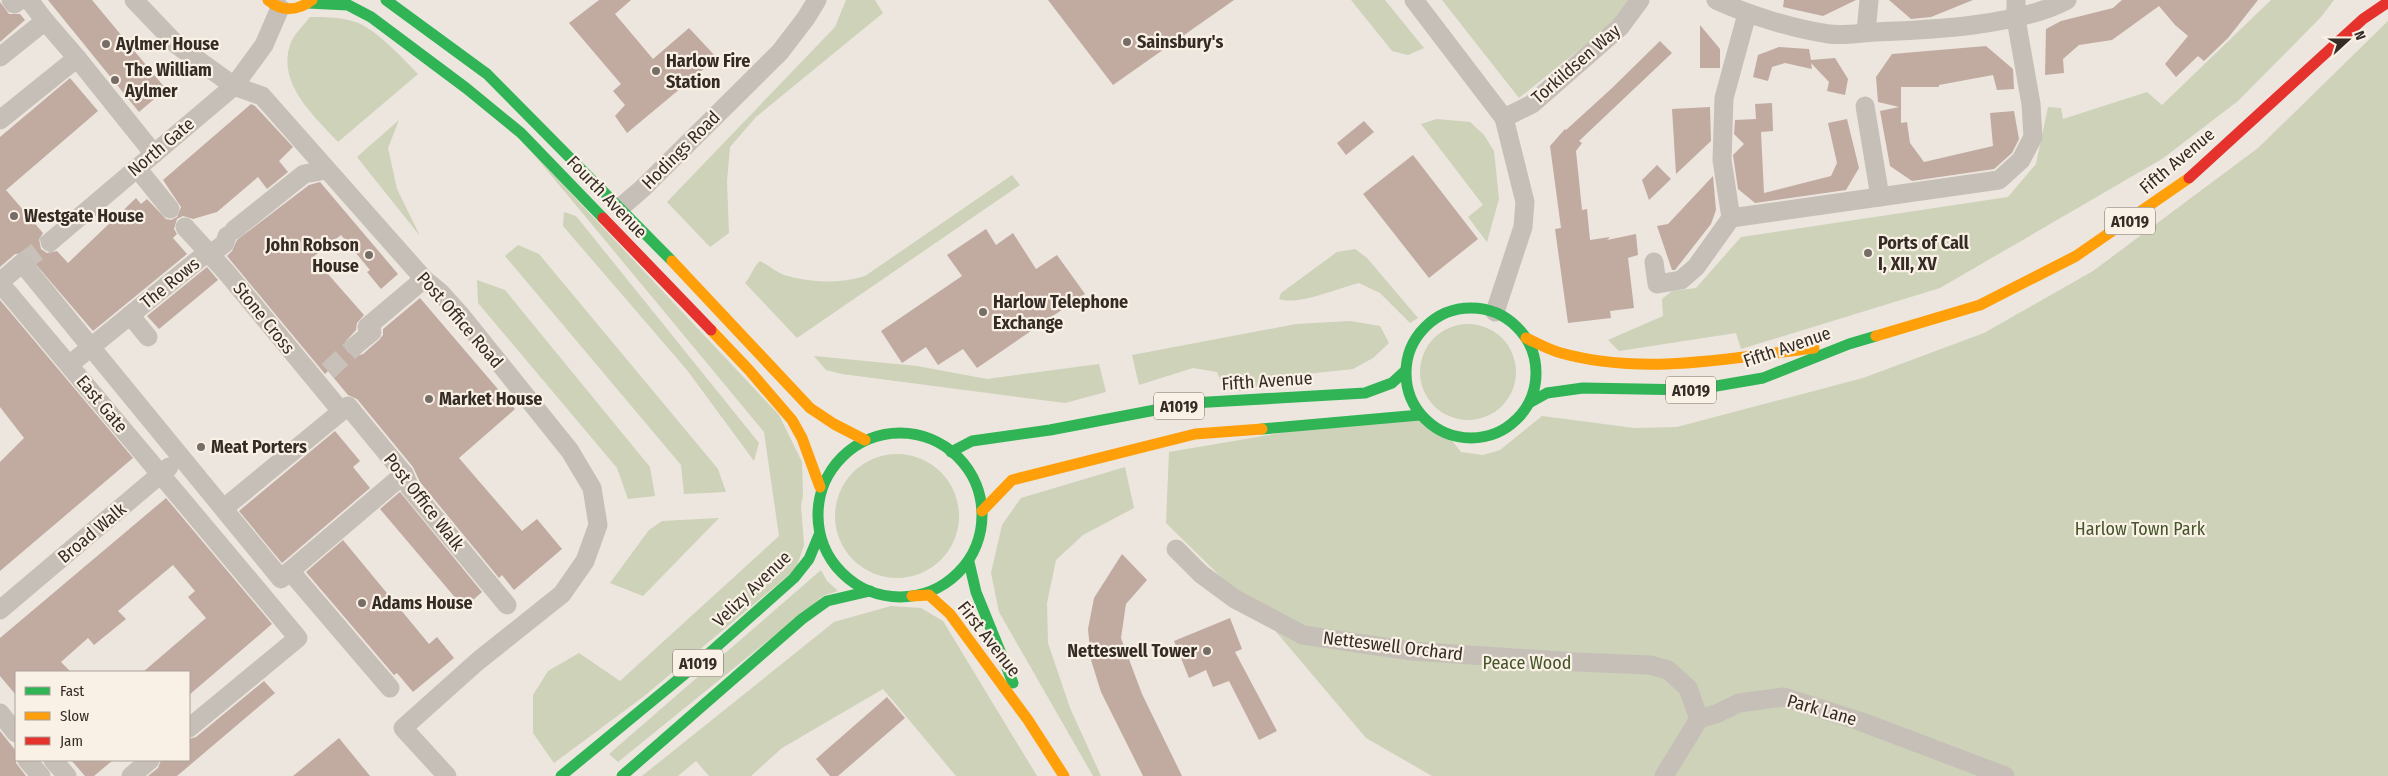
<svg xmlns="http://www.w3.org/2000/svg" width="2388" height="776" viewBox="0 0 2388 776" font-family="'Fira Sans Condensed',sans-serif">
	<style>
		.green { fill: #cdd2b8 }
		.building { fill: #c1aba0 }
		.lines { fill: none; stroke-linecap: round; stroke-linejoin: round }
		.street-tunnel { stroke: #c8c1ba; stroke-width: 19; stroke-dasharray: 19 9; stroke-linecap: butt }
		.street { stroke: #c6bfb8; stroke-width: 19 }
		.fast { stroke: #30b455; stroke-width: 11 }
		.slow { stroke: #ff9f0a; stroke-width: 11 }
		.jam { stroke: #e5322d; stroke-width: 11 }
		.poi-dot { fill: #766d67; stroke: #faf1e6; stroke-width: 2 }
		.labels { text-anchor: middle; dominant-baseline: central; stroke-width: 4.5; stroke-linejoin: round; paint-order: stroke }
		.shield { fill: #faf1e6; stroke: #716760; stroke-width: 1 }
		.shield-label { font-size: 16px; font-weight: bold; fill: #362c26 }
		.poi-label { font-size: 18px; font-weight: bold; fill: #362c26; stroke: #faf1e6; text-anchor: start }
		.street-label { font-size: 18px; fill: #362c26; stroke: #faf1e6 }
		.park-label { font-size: 18px; fill: #445529; stroke: #faf1e6 }
	</style>
	<rect width="100%" height="100%" fill="#ece6df"/>
	<g class="green">
		<path d="M846,0H875L883,13L756,117L730,147L727,181L729,233L710,247L667,202L835,27Z"/>
		<path d="M1351,0H1385L1424,48L1408,55L1392,51Z"/>
		<path d="M1442,0H1634L1627,11L1519,98Z"/>
		<path d="M2271,0H2334L2321,17L2238,101L2162,159L1940,288L1741,349L1736,333L1619,351L1608,340L1663,316L1662,299L1672,291L1696,288L1741,237L2008,197L2036,164L2048,107L2061,108L2063,119L2147,92L2162,105Z"/>
		<path d="M310,17C324,17 339,17 352,21C374,26 402,58 418,74L338,142C315,117 277,84 290,45C293,35 304,25 310,17Z"/>
		<path d="M2388,21V776H1432L1366,738L1272,627L1166,523L1169,452L1333,424L1420,415L1441,433H1446L1461,452L1483,455L1500,450L1542,416L1634,428L1677,427L1863,378L1984,333L2093,271L2258,148Z"/>
		<path d="M1437,119L1470,122L1484,135L1494,151L1499,199L1487,242L1468,217L1483,205L1421,124Z"/>
		<path d="M399,120L388,148L397,189L420,236L357,157Z"/>
		<path d="M531,151L779,415L802,462L803,495L801,506L804,545L796,569L643,697L554,763L533,733V695L548,671L579,653L620,681L779,536L764,432Z"/>
		<path d="M1012,175L1020,185L797,338L745,283C752,275 753,267 760,261C768,265 776,272 784,275C810,283 839,284 865,276Z"/>
		<path d="M564,212L576,216L759,443L754,461L687,370L563,226Z"/>
		<path d="M518,245L539,254L718,469L726,492L684,494L681,465L505,256Z"/>
		<path d="M1355,249L1367,258L1418,318L1410,323L1380,293L1359,283C1338,288 1298,306 1279,299L1281,293L1337,252Z"/>
		<path d="M477,280L505,290L650,467L655,496L628,499L617,468L478,303Z"/>
		<path d="M1350,321L1380,326L1389,343L1373,358L1353,369L1297,375L1241,391L1224,389L1217,372L1193,368L1139,385L1132,355L1296,324Z"/>
		<circle cx="1468" cy="372" r="48"/>
		<path d="M814,356L917,366L987,379L1099,364L1106,392L1065,403L842,374L826,370Z"/>
		<circle cx="897" cy="516" r="62"/>
		<path d="M1125,467L1134,508L1083,535L1056,560L1047,603L1048,643L1070,708L1101,776H1093L999,612L991,573L1002,525L1021,498Z"/>
		<path d="M719,518L643,596L610,583L649,530L662,521Z"/>
		<path d="M821,570L827,581L838,591L823,596L618,762L609,754Z"/>
		<path d="M891,606L921,608L943,621L1037,776H956L883,689L782,748L751,776H709L696,761L678,776H642L834,622Z"/>
	</g>
	<g class="building">
		<path d="M48,0H92L166,89L139,112Z"/>
		<path d="M599,0H631L615,14L653,59L689,28L717,58L627,133L615,116L625,105L613,91L621,84L569,23Z"/>
		<path d="M1048,0H1234L1113,85Z"/>
		<path d="M1784,0H1856L1823,16L1783,7Z"/>
		<path d="M1889,0H1973L1931,17L1911,19Z"/>
		<path d="M2122,0H2258L2228,38L2204,61L2198,56L2176,77L2165,64L2188,36L2175,25L2159,6L2112,40L2079,45L2063,59L2064,73L2045,75L2046,29L2061,21L2113,8Z"/>
		<path d="M0,2L9,14H20L25,20L0,42Z"/>
		<path d="M1700,25L1720,49V68H1700Z"/>
		<path d="M1660,41L1672,53L1579,141L1582,143L1576,151L1582,210L1587,209L1590,240L1610,237L1607,240L1636,234L1638,255L1628,258L1634,308L1610,311L1611,318L1568,323L1555,229L1561,228L1550,146L1565,129L1566,130L1611,89Z"/>
		<path d="M1986,46L2013,69L2014,89L1997,90L1993,75L1939,85V87H1901V123L1907,122L1910,143L1924,162L1993,146L1990,113L2014,111L2019,139L2012,153L1994,169L1912,181L1890,166L1880,111L1899,107L1878,102L1876,77L1892,54Z"/>
		<path d="M1779,47L1809,49L1811,60L1835,58L1848,79L1845,95L1827,91L1829,82L1811,63L1812,69L1785,63L1772,67L1768,81L1753,77L1758,55Z"/>
		<path d="M70,78L98,111L6,190L43,233L39,239L41,249L47,253L57,251L68,263L136,198L141,204L147,199L166,219L171,220L177,217L181,207L163,180L251,104L255,106L293,147L279,161L288,172L267,189L258,177L217,212L193,219L183,216L177,219L174,229L177,234L173,238L187,254L93,331L26,253L15,254L0,267V137Z"/>
		<path d="M1772,103L1773,131L1761,132L1764,193L1831,176L1837,163L1828,123L1847,119L1859,168L1846,190L1755,203L1738,189L1733,155L1744,144L1734,134L1735,120L1756,119L1755,104Z"/>
		<path d="M1710,107L1711,141L1676,174L1672,109Z"/>
		<path d="M1364,121L1374,132L1346,155L1337,143Z"/>
		<path d="M1413,155L1478,239L1429,278L1363,194Z"/>
		<path d="M1657,165L1671,179L1649,200L1642,180Z"/>
		<path d="M1713,176L1716,210L1711,224L1675,270H1672L1657,226L1668,224Z"/>
		<path d="M320,182L398,274L381,289L367,272L370,270L341,235L313,257L364,315L357,323L356,330L346,341L345,347L348,352L357,356L363,354L379,340L383,335V329L420,298L515,409L459,458L522,531L537,519L562,549L514,590L502,575L499,578L420,482L413,467L357,399L348,395L328,371L325,374L227,256L232,251L237,240L309,185Z"/>
		<path d="M986,229L996,245L1013,233L1036,269L1057,255L1085,294L977,368L963,349L938,365L926,347L902,363L881,331L962,276L947,255Z"/>
		<path d="M207,267L218,280L159,329L147,316Z"/>
		<path d="M0,300L133,458L0,571V462L24,438L0,407Z"/>
		<path d="M335,431L360,461L353,467L370,488L282,563L239,511Z"/>
		<path d="M400,492L482,592L464,608L380,509Z"/>
		<path d="M166,498L272,624L189,695V672H143L206,618L188,597L195,591L173,565L118,611L126,619L94,645L88,638L61,662L71,672H16V695L0,676V638Z"/>
		<path d="M343,540L429,644L437,637L454,658L413,692L397,673L394,675L306,572Z"/>
		<path d="M1122,554L1147,580L1126,604L1121,638L1142,694L1182,776H1143L1101,692L1091,660L1088,629L1094,598Z"/>
		<path d="M1230,618L1242,649L1235,652L1277,731L1259,740L1229,681L1213,687L1206,670L1189,678L1174,641Z"/>
		<path d="M264,681L275,693L177,776H148L158,768L161,760H189V739L196,737Z"/>
		<path d="M887,697L905,718L838,776H830L816,759Z"/>
		<path d="M0,731L16,751V763L26,776H0Z"/>
		<path d="M339,738L370,776H293Z"/>
		<path d="M71,760H113L94,776H85Z"/>
	</g>
	<g class="lines">
		<g class="street-tunnel">
			<path d="M22,263L50,242"/>
			<path d="M328,371L356,345"/>
		</g>
		<g class="street">
			<path d="M11,0L14,4L20,0"/>
			<path d="M134,0L177,45L234,86L262,96L424,279L440,292L459,313L570,451L592,488L598,525L585,561L562,594L478,661L403,728L447,776"/>
			<path d="M1414,0L1504,118L1525,202L1523,227L1495,312"/>
			<path d="M1716,0C1749,15 1793,29 1829,34C1843,36 1860,33 1874,32C1930,30 2018,26 2067,0"/>
			<path d="M1747,14L1724,98L1722,160L1731,218L1999,180L2021,160L2033,137L2031,104L2016,19V0"/>
			<path d="M45,21L77,58"/>
			<path d="M1866,32L1869,0"/>
			<path d="M0,57L45,21L29,0"/>
			<path d="M1865,106L1880,197"/>
			<path d="M1504,118L1532,104L1620,27L1640,0"/>
			<path d="M0,120L77,58L154,154"/>
			<path d="M137,168L170,209"/>
			<path d="M621,207L643,188L780,52L806,18L817,0"/>
			<path d="M185,227L227,273L341,411"/>
			<path d="M234,230L304,174L326,170"/>
			<path d="M50,242L234,86L264,45L280,8"/>
			<path d="M1654,262L1657,284L1681,280L1696,267L1731,218"/>
			<path d="M0,282L22,263L281,579L290,571"/>
			<path d="M0,283L298,638L189,728"/>
			<path d="M130,315L148,337"/>
			<path d="M356,345L372,332L367,327L424,279"/>
			<path d="M69,365L209,251H215L225,243L227,236"/>
			<path d="M224,508L348,406L404,474L410,488L507,605"/>
			<path d="M1176,549L1201,574L1235,599L1303,635L1411,651L1576,662L1650,665L1668,670L1688,688L1699,719"/>
			<path d="M0,610L169,467"/>
			<path d="M390,688L290,571L404,474"/>
			<path d="M0,713L16,733"/>
			<path d="M27,760L41,776"/>
			<path d="M53,760L67,776"/>
			<path d="M131,776L150,760"/>
			<path d="M1664,776L1699,719L1716,714L1739,703L1784,697L1862,722L2005,776"/>
		</g>
		<g class="fast">
			<path d="M386,0L487,74L672,261"/>
			<path d="M308,3L348,5L371,17L466,88L521,133L603,218"/>
			<circle cx="1471" cy="373" r="65"/>
			<path d="M1529,403L1547,393L1583,388L1693,390L1763,378L1849,344L1876,336"/>
			<path d="M1262,429L1420,415"/>
			<circle cx="900" cy="515" r="82"/>
			<path d="M951,452L972,441L1050,430L1192,403L1365,393L1392,383L1405,371"/>
			<path d="M969,562L976,592L1013,683"/>
			<path d="M561,776L697,664L794,578L809,559L819,535"/>
			<path d="M622,776L802,619L827,601L870,591"/>
		</g>
		<g class="slow">
			<path d="M268,0C282,12 298,11 312,0"/>
			<path d="M672,261L810,408L834,424L865,440"/>
			<path d="M711,330L749,370L792,420L802,438L820,487"/>
			<path d="M1876,336L1980,305L2076,256L2189,178"/>
			<path d="M1526,338C1537,343 1549,350 1561,353C1644,376 1730,358 1814,348"/>
			<path d="M982,511L1012,480L1195,434L1262,429"/>
			<path d="M912,596L929,595L950,614L1028,720L1064,776"/>
		</g>
		<g class="jam">
			<path d="M2189,178L2363,19L2388,2"/>
			<path d="M603,218L711,330"/>
		</g>
	</g>
	<g class="poi-dot">
		<circle cx="1127" cy="42" r="5"/>
		<circle cx="106" cy="44" r="5"/>
		<circle cx="656" cy="71" r="5"/>
		<circle cx="115" cy="80" r="5"/>
		<circle cx="14" cy="216" r="5"/>
		<circle cx="1868" cy="253" r="5"/>
		<circle cx="369" cy="255" r="5"/>
		<circle cx="983" cy="312" r="5"/>
		<circle cx="429" cy="399" r="5"/>
		<circle cx="201" cy="447" r="5"/>
		<circle cx="362" cy="603" r="5"/>
		<circle cx="1207" cy="651" r="5"/>
	</g>
	<g class="labels">
		<g class="shield">
			<rect x="2105" y="207.5" width="50" height="27" rx="4"/>
			<rect x="1666" y="376.5" width="50" height="27" rx="4"/>
			<rect x="1154" y="392.5" width="50" height="27" rx="4"/>
			<rect x="673" y="649.5" width="50" height="27" rx="4"/>
		</g>
		<g class="shield-label">
			<text x="2130" y="221">A1019</text>
			<text x="1691" y="390">A1019</text>
			<text x="1179" y="406">A1019</text>
			<text x="698" y="663">A1019</text>
		</g>
		<g class="poi-label">
			<text x="1137" y="42">Sainsbury's</text>
			<text x="116" y="44">Aylmer House</text>
			<text x="666" y="61">Harlow Fire<tspan x="666" dy="21">Station</tspan></text>
			<text x="125" y="70">The William<tspan x="125" dy="21">Aylmer</tspan></text>
			<text x="24" y="216">Westgate House</text>
			<text x="1878" y="243">Ports of Call<tspan x="1878" dy="21">I, XII, XV</tspan></text>
			<text x="359" y="245" text-anchor="end">John Robson<tspan x="359" dy="21">House</tspan></text>
			<text x="993" y="302">Harlow Telephone<tspan x="993" dy="21">Exchange</tspan></text>
			<text x="439" y="399">Market House</text>
			<text x="211" y="447">Meat Porters</text>
			<text x="372" y="603">Adams House</text>
			<text x="1197" y="651" text-anchor="end">Netteswell Tower</text>
		</g>
		<g class="street-label">
			<text transform="translate(1576 64) rotate(-41)">Torkildsen Way</text>
			<text transform="translate(161 147) rotate(-40)">North Gate</text>
			<text transform="translate(681 150) rotate(-45)">Hodings Road</text>
			<text transform="translate(2177 161) rotate(-40)">Fifth Avenue</text>
			<text transform="translate(607 197) rotate(46)">Fourth Avenue</text>
			<text transform="translate(170 283) rotate(-39)">The Rows</text>
			<text transform="translate(264 318) rotate(51)">Stone Cross</text>
			<text transform="translate(460 320) rotate(49)">Post Office Road</text>
			<text transform="translate(1787 347) rotate(-19)">Fifth Avenue</text>
			<text transform="translate(1267 381) rotate(-4)">Fifth Avenue</text>
			<text transform="translate(102 404) rotate(50)">East Gate</text>
			<text transform="translate(424 502) rotate(52)">Post Office Walk</text>
			<text transform="translate(92 533) rotate(-40)">Broad Walk</text>
			<text transform="translate(752 589) rotate(-44)">Velizy Avenue</text>
			<text transform="translate(989 639) rotate(52)">First Avenue</text>
			<text transform="translate(1393 646) rotate(7)">Netteswell Orchard</text>
			<text transform="translate(1822 710) rotate(16)">Park Lane</text>
		</g>
		<g class="park-label">
			<text x="2140" y="529">Harlow Town Park</text>
			<text x="1527" y="663">Peace Wood</text>
		</g>
	</g>
	<rect x="15" y="671" width="175" height="90" fill="#faf1e6" stroke="#aca299"/>
	<rect x="25" y="687" width="25" height="8" fill="#30b455" stroke="#aca299"/>
	<text x="60" y="696" font-size="15" fill="#362c26">Fast</text>
	<rect x="25" y="712" width="25" height="8" fill="#ff9f0a" stroke="#aca299"/>
	<text x="60" y="721" font-size="15" fill="#362c26">Slow</text>
	<rect x="25" y="737" width="25" height="8" fill="#e5322d" stroke="#aca299"/>
	<text x="60" y="746" font-size="15" fill="#362c26">Jam</text>
	<g transform="translate(2348 40) rotate(69)" stroke="#faf1e6" stroke-width="4" paint-order="stroke">
	<path d="M0-4L9 19L0 12L-9 19Z" fill="#362c26"/>
	<text y="-8" font-size="14" font-weight="bold" text-anchor="middle" fill="#362c26">N</text>
	</g>
</svg>
